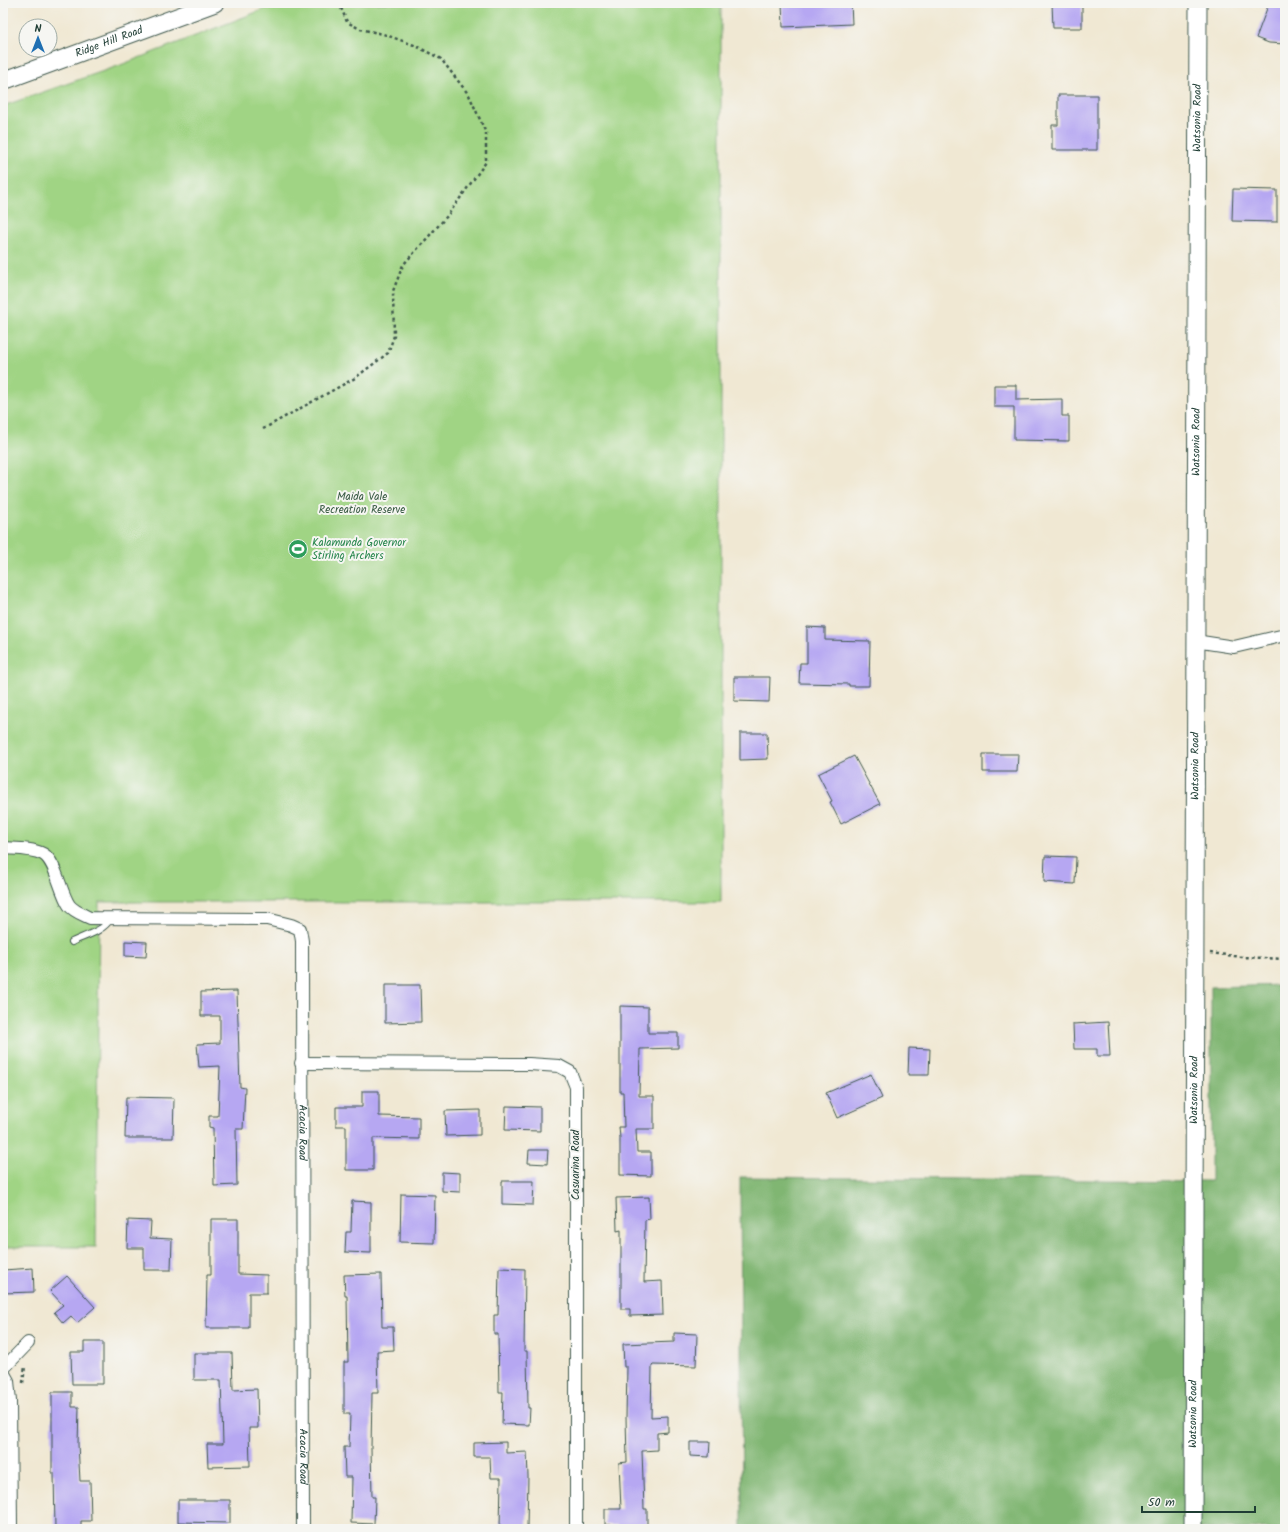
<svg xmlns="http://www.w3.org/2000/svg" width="1288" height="1532" viewBox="0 0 1288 1532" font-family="Kalam,sans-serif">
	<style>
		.green { fill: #a0d484; stroke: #60885c }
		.forest { fill: #80b672; stroke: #507a53 }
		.building { fill: #b6a7f2 }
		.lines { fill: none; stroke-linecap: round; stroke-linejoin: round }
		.lane-casing { stroke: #3e574c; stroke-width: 8 }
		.street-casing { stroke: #3e574c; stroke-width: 14 }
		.secondary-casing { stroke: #3e574c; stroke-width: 19 }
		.path { stroke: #3e574c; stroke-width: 2.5; stroke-dasharray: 3 3; stroke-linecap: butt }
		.lane { stroke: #fff; stroke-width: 6 }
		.street { stroke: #fff; stroke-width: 12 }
		.secondary { stroke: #fff; stroke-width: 17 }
		.labels { text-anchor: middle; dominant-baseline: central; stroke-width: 4; stroke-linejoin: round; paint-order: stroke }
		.street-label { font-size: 11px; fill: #1f3d34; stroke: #f6f6f2 }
		.park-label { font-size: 11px; fill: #395b44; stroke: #f6f6f2 }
		.leisure-label { font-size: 11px; fill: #27864d; stroke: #f6f6f2; text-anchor: start }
	</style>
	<rect width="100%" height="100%" fill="#f6f6f2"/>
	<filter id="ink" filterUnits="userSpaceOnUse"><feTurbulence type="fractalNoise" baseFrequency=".025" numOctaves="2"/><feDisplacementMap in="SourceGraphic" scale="8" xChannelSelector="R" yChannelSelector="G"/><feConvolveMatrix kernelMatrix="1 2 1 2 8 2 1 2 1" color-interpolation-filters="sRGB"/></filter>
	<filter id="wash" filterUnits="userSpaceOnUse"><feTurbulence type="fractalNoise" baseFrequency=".012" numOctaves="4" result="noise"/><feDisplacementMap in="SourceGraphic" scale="16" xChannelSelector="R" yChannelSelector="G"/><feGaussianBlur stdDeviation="0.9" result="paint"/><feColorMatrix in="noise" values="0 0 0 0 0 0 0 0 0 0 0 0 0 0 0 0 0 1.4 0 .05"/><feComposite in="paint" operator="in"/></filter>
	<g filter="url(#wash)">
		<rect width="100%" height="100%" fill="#f0e8d3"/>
		<path class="green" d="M280,3H721V902H99L96,1247H3V106L118,66Z"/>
		<path class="forest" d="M1285,985V1529H742L740,1177L1211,1181V987Z"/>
		<g id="blocks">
			<g class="building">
				<path d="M782,3H851L852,24L783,27Z"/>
				<path d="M1052,3H1082V28H1053Z"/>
				<path d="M1269,3H1285V44L1269,43L1256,38Z"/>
				<path d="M1058,95H1097V150H1052V125H1058Z"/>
				<path d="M1233,189L1277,190V222L1232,221Z"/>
				<path d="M994,385H1016V400L1062,399V416H1069V441L1014,440V407H994Z"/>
				<path d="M807,627L825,628V640L870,641L869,686H849V684L799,683L800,663H807Z"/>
				<path d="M734,677H770L769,702L734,701Z"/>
				<path d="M740,733H767L768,759L740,760Z"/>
				<path d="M983,754H1018L1017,772H983Z"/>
				<path d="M854,756L880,804L841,824L830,802L832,801L818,774Z"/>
				<path d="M1045,856L1076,857L1075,884L1044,882Z"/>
				<path d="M125,941L147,942L146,957L125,956Z"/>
				<path d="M385,985H420L421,1022L385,1023Z"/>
				<path d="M237,991L240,1087L245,1088L243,1129H236L237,1185L214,1186L213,1128L209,1127V1116H218L220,1066L199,1067L197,1044L220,1043V1016H201V992Z"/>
				<path d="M620,1006L648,1007V1033H678V1048L640,1049L639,1096H654V1129H636L637,1152H651V1176L620,1175V1138L619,1127H624L623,1092H620Z"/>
				<path d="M1108,1022L1110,1056H1097V1049H1074L1073,1024Z"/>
				<path d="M909,1048L930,1049L929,1075H908Z"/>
				<path d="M871,1074L882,1098L837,1118L826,1093Z"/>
				<path d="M362,1091H379V1116L419,1117V1139L373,1138V1170H346V1126H336V1107H362Z"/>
				<path d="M126,1097L174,1098L173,1138H125Z"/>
				<path d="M506,1106L540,1107V1131L505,1130Z"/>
				<path d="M480,1110V1135L446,1136L445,1111Z"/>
				<path d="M529,1150H548L547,1164L528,1163Z"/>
				<path d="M442,1172L460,1173V1192L442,1191Z"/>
				<path d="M502,1181H534L533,1205L502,1204Z"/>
				<path d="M401,1194L435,1195L434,1243L400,1242Z"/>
				<path d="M649,1197L650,1219L645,1220L644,1282L662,1281L663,1315L630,1316V1309H621V1230L617,1231L616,1198Z"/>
				<path d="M352,1201L371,1202V1253L345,1252L346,1232H351Z"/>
				<path d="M211,1219H238V1274L267,1275V1293H249V1328H206L207,1275H211Z"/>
				<path d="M128,1220L151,1221L150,1238L172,1239L171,1270H144V1248H127Z"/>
				<path d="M33,1268L34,1292L3,1293V1270Z"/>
				<path d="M499,1268L525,1269L524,1351H527L528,1408H530L529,1425L502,1424L503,1392H499L498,1334H494V1315H498Z"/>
				<path d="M381,1274L382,1327H393L394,1350L377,1351L378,1393H372L371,1448L372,1497H375L374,1524L351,1523L352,1477H345L344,1447H349L350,1414H344V1362H348L347,1296H345L344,1275Z"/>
				<path d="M67,1276L95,1307L77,1323L71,1316L63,1323L54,1312L63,1305L50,1291Z"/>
				<path d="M674,1333L697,1334L696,1366L653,1365L652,1366L651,1417L668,1416V1432L657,1433V1450L642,1451L644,1509H647V1529H617V1525H605V1509H621L619,1463L627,1462L626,1417L627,1367H624L623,1344L674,1342Z"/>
				<path d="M84,1342H103V1384H72L71,1352H84Z"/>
				<path d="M194,1353H232L233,1390L257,1389L258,1428H249L250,1466L208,1467L207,1444H223L221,1380H194Z"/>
				<path d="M52,1392H72V1407H79L78,1444L80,1481H90L91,1521H81V1529H55L54,1473H52Z"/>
				<path d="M506,1442V1453L527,1452L528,1476L527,1528H500L501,1478H491L490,1457H474V1443Z"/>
				<path d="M690,1442H710L709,1457L690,1456Z"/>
				<path d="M178,1500H230V1523L178,1522Z"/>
			</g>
		</g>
	</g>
	<g filter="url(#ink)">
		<use href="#blocks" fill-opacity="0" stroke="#3e574c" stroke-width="1"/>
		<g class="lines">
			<defs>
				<path id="lane" d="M72,942C84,936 104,931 110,919"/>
				<g id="street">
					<path d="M1195,641L1234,647L1285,635"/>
					<path id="s1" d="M3,848C15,849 31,848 43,854C56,861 60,892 69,905C73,911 84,915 90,918L267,919L291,925L300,929L302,941L303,1529"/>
					<path d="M301,1063L529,1064L559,1066L570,1072L576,1087V1529"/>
					<path d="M3,1369L28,1343"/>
					<path d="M3,1372L8,1381L10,1401L11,1529"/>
				</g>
				<g id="secondary">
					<path id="s2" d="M3,81L215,3"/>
					<path id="s3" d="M1193,1529L1198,3"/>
				</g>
			</defs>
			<use href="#lane" class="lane-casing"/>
			<use href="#street" class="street-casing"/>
			<use href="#secondary" class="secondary-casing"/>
			<g class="path">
				<path d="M263,429L355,378L388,353L394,336L393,291L403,265L448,215L486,162V133L469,95L441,59L414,45L383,34L360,29L347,22L339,3"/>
				<path d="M1210,953L1242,957L1285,959"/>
				<path d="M23,1383L25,1366"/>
			</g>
			<use href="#lane" class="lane"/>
			<use href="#street" class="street"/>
			<use href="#secondary" class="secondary"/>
		</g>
	</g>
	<defs>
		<symbol id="stadium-disc" viewBox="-11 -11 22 22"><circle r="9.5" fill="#2e9e5b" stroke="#f6f6f2"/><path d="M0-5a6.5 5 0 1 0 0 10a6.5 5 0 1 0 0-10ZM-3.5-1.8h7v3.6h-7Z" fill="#fff"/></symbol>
	</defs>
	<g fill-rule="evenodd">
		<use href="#stadium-disc" x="287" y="538" width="22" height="22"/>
	</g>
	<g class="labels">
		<g class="street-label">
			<text stroke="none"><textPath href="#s2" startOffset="113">Ridge Hill Road</textPath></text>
			<text stroke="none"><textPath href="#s3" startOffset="1411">Watsonia Road</textPath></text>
			<text stroke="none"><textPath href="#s3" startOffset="1087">Watsonia Road</textPath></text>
			<text stroke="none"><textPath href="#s3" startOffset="763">Watsonia Road</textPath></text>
			<text stroke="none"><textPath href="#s3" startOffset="439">Watsonia Road</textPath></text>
			<text stroke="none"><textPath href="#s1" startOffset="539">Acacia Road</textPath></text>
			<text transform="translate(576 1165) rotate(-90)">Casuarina Road</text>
			<text stroke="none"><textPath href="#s3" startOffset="115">Watsonia Road</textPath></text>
			<text stroke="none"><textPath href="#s1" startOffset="863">Acacia Road</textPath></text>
		</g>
		<g class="park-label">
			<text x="362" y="497">Maida Vale<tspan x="362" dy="13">Recreation Reserve</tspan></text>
		</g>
		<g class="leisure-label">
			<text x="312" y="543">Kalamunda Governor<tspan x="312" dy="13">Stirling Archers</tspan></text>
		</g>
	</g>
	<rect width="1288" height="1532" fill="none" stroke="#f6f6f2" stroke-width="16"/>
	<g transform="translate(38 38)"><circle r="19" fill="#f6f6f2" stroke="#a0aca6"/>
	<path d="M0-3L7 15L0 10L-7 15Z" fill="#1f6fb2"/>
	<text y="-6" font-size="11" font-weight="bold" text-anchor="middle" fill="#1f3d34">N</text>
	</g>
	<path d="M1142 1506v6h113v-6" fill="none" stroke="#1f3d34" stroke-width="2"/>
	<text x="1148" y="1506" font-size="12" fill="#1f3d34" stroke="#f6f6f2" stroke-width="3" paint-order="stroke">50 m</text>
</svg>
